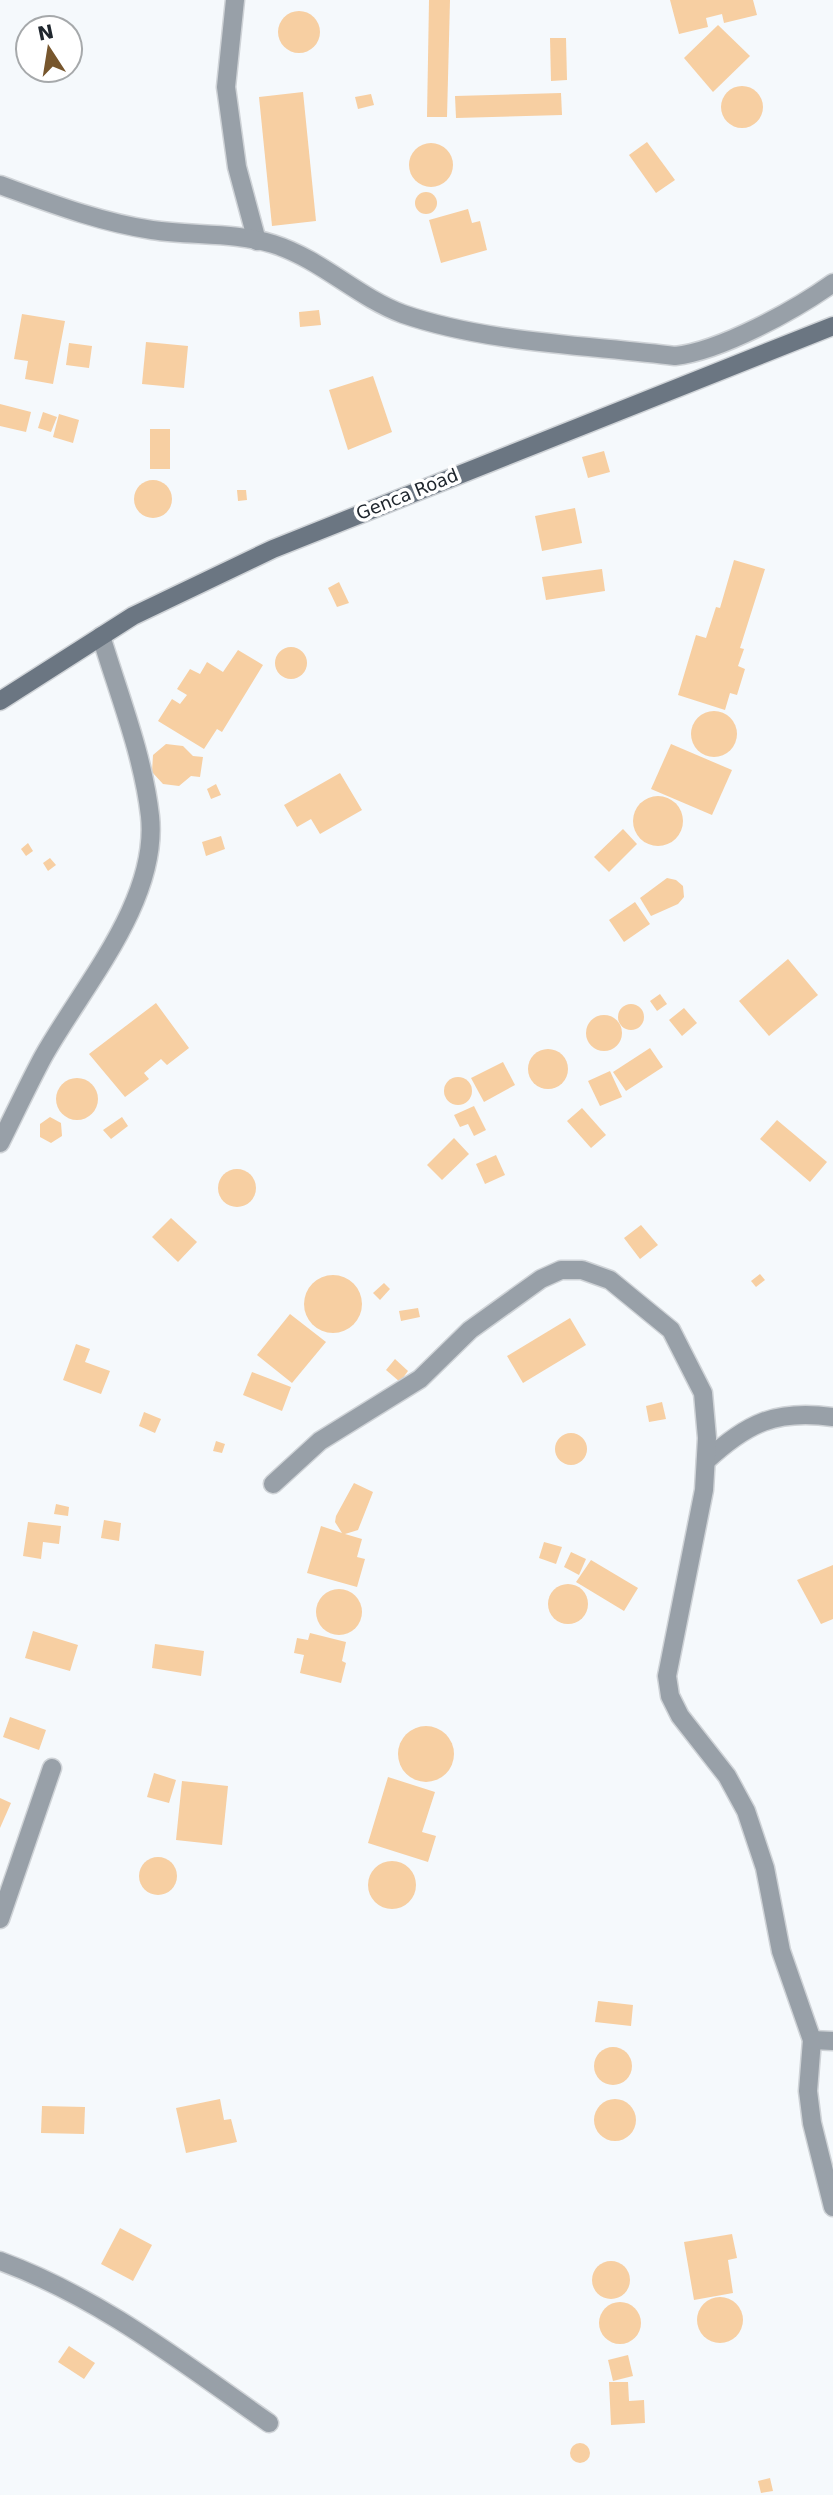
<svg xmlns="http://www.w3.org/2000/svg" width="833" height="2495" viewBox="0 0 833 2495" font-family="'DejaVu Sans',sans-serif">
	<style>
		.building { fill: #f7cfa2 }
		.lines { fill: none; stroke-linecap: round; stroke-linejoin: round }
		.street-casing { stroke: #cfd3d7; stroke-width: 21 }
		.secondary-casing { stroke: #cfd3d7; stroke-width: 21 }
		.street { stroke: #98a0a8; stroke-width: 18 }
		.secondary { stroke: #6b7682; stroke-width: 18 }
		.labels { text-anchor: middle; dominant-baseline: central; stroke-width: 7; stroke-linejoin: round; paint-order: stroke }
		.street-label { font-size: 18px; fill: #20272e; stroke: #fff }
	</style>
	<rect width="100%" height="100%" fill="#f5f9fc"/>
	<g class="building">
		<path d="M429,0H450L447,117H427Z"/>
		<path d="M670,0H753L757,15L724,23L722,14L706,18L708,27L679,34Z"/>
		<circle cx="299" cy="32" r="21"/>
		<path d="M718,25L750,56L713,92L684,58Z"/>
		<path d="M550,38H566L567,80L551,81Z"/>
		<circle cx="742" cy="107" r="21"/>
		<path d="M303,92L316,221L272,226L259,97Z"/>
		<path d="M561,93L562,115L456,118L455,96Z"/>
		<path d="M371,94L374,105L358,109L355,97Z"/>
		<path d="M647,142L675,180L656,193L629,155Z"/>
		<circle cx="431" cy="165" r="22"/>
		<circle cx="426" cy="203" r="11"/>
		<path d="M468,209L472,223L480,221L487,250L441,263L429,220Z"/>
		<path d="M319,310L321,325L300,327L299,312Z"/>
		<path d="M22,314L65,321L53,384L25,379L28,361L14,359Z"/>
		<path d="M146,342L188,346L184,388L142,384Z"/>
		<path d="M69,343L92,346L89,368L66,365Z"/>
		<path d="M373,376L392,432L348,450L329,390Z"/>
		<path d="M0,404L31,412L26,432L0,426Z"/>
		<path d="M43,412L57,417L51,432L38,428Z"/>
		<path d="M59,414L79,420L73,443L53,437Z"/>
		<rect x="150" y="429" width="20" height="40"/>
		<path d="M604,451L610,472L588,478L582,457Z"/>
		<circle cx="153" cy="499" r="19"/>
		<path d="M237,490H246L247,500L238,501Z"/>
		<path d="M575,508L582,543L542,551L535,516Z"/>
		<path d="M734,560L765,569L740,648L744,649L738,666L745,669L737,695L730,693L725,710L678,695L696,635L706,638L716,607L720,608Z"/>
		<path d="M602,569L605,591L546,600L542,577Z"/>
		<path d="M339,582L349,603L337,607L328,588Z"/>
		<circle cx="291" cy="663" r="16"/>
		<path d="M238,650L263,665L222,732L217,729L204,749L158,721L172,699L180,704L187,695L177,689L190,669L200,674L207,662L223,672Z"/>
		<circle cx="714" cy="734" r="23"/>
		<path d="M166,744L183,746L193,756L203,757L200,777L191,776L179,786L163,784L152,772L153,755Z"/>
		<path d="M671,744L732,770L712,815L651,789Z"/>
		<path d="M340,773L362,810L320,834L311,819L297,827L284,805Z"/>
		<path d="M216,784L221,795L211,799L207,789Z"/>
		<circle cx="658" cy="821" r="25"/>
		<path d="M623,829L637,844L609,872L594,857Z"/>
		<path d="M221,836L225,849L206,856L202,842Z"/>
		<path d="M28,843L33,851L26,856L21,849Z"/>
		<path d="M50,858L56,865L48,871L43,863Z"/>
		<path d="M667,878L676,880L683,886L684,897L678,904L651,916L640,898Z"/>
		<path d="M635,902L650,924L624,942L609,920Z"/>
		<path d="M788,959L818,995L769,1036L739,1001Z"/>
		<path d="M660,994L667,1004L657,1011L650,1001Z"/>
		<path d="M156,1003L189,1048L167,1065L161,1059L144,1073L149,1079L125,1097L89,1054Z"/>
		<circle cx="631" cy="1017" r="13"/>
		<path d="M684,1008L697,1023L682,1036L669,1020Z"/>
		<circle cx="604" cy="1033" r="18"/>
		<path d="M650,1048L663,1067L626,1091L613,1072Z"/>
		<circle cx="548" cy="1069" r="20"/>
		<path d="M503,1062L515,1085L484,1102L471,1078Z"/>
		<path d="M610,1071L622,1097L600,1106L588,1081Z"/>
		<circle cx="458" cy="1091" r="14"/>
		<circle cx="77" cy="1099" r="21"/>
		<path d="M474,1106L486,1130L474,1136L468,1124L460,1127L454,1115Z"/>
		<path d="M582,1108L606,1135L591,1148L567,1121Z"/>
		<path d="M50,1117L61,1123L62,1136L51,1143L40,1137V1124Z"/>
		<path d="M122,1117L128,1126L111,1139L103,1130Z"/>
		<path d="M777,1120L827,1162L810,1182L760,1139Z"/>
		<path d="M454,1138L469,1154L442,1180L427,1165Z"/>
		<path d="M496,1155L505,1175L485,1184L476,1164Z"/>
		<circle cx="237" cy="1188" r="19"/>
		<path d="M171,1218L197,1242L178,1262L152,1237Z"/>
		<path d="M641,1225L658,1245L640,1259L624,1238Z"/>
		<path d="M760,1274L765,1280L756,1287L751,1281Z"/>
		<circle cx="333" cy="1304" r="29"/>
		<path d="M384,1283L390,1289L380,1300L373,1293Z"/>
		<path d="M418,1308L420,1317L401,1321L399,1311Z"/>
		<path d="M290,1314L326,1342L292,1383L257,1355Z"/>
		<path d="M570,1318L586,1345L523,1383L507,1356Z"/>
		<path d="M76,1344L90,1349L85,1362L110,1371L101,1394L63,1380Z"/>
		<path d="M395,1359L408,1371L400,1382L386,1370Z"/>
		<path d="M252,1372L291,1387L282,1411L243,1395Z"/>
		<path d="M662,1402L666,1419L649,1422L646,1406Z"/>
		<path d="M144,1412L161,1419L155,1433L139,1426Z"/>
		<circle cx="571" cy="1449" r="16"/>
		<path d="M216,1441L225,1444L222,1453L213,1451Z"/>
		<path d="M354,1483L373,1492L358,1530L345,1534L362,1539L357,1557L365,1559L357,1587L307,1573L321,1526L342,1533L335,1522L336,1516Z"/>
		<path d="M56,1504L69,1507L68,1516L54,1514Z"/>
		<path d="M104,1520L121,1523L119,1541L101,1538Z"/>
		<path d="M28,1522L61,1526L59,1544L43,1542L41,1559L23,1556Z"/>
		<path d="M544,1542L562,1547L556,1564L539,1558Z"/>
		<path d="M571,1552L586,1559L579,1575L564,1567Z"/>
		<path d="M591,1560L638,1588L624,1611L576,1582Z"/>
		<path d="M833,1565V1619L821,1624L797,1580Z"/>
		<circle cx="568" cy="1604" r="20"/>
		<circle cx="339" cy="1612" r="23"/>
		<path d="M33,1631L78,1645L70,1671L25,1658Z"/>
		<path d="M310,1633L346,1642L342,1661L346,1663L341,1683L300,1673L304,1655L294,1653L297,1638L308,1640Z"/>
		<path d="M155,1644L204,1651L201,1676L152,1668Z"/>
		<path d="M10,1717L46,1730L39,1750L3,1737Z"/>
		<circle cx="426" cy="1754" r="28"/>
		<path d="M154,1773L176,1780L169,1803L147,1797Z"/>
		<path d="M388,1777L435,1792L422,1832L436,1836L428,1862L368,1843Z"/>
		<path d="M182,1781L228,1786L222,1845L176,1840Z"/>
		<path d="M0,1798L11,1803L0,1828Z"/>
		<circle cx="158" cy="1876" r="19"/>
		<circle cx="392" cy="1885" r="24"/>
		<path d="M598,2001L633,2005L631,2026L595,2022Z"/>
		<circle cx="613" cy="2066" r="19"/>
		<circle cx="615" cy="2120" r="21"/>
		<path d="M220,2099L224,2120L231,2119L237,2142L186,2153L176,2108Z"/>
		<path d="M42,2106L85,2107L84,2134L41,2133Z"/>
		<path d="M120,2228L152,2245L133,2281L101,2264Z"/>
		<path d="M732,2234L737,2258L728,2260L733,2293L694,2300L684,2242Z"/>
		<circle cx="611" cy="2280" r="19"/>
		<circle cx="720" cy="2320" r="23"/>
		<circle cx="620" cy="2323" r="21"/>
		<path d="M69,2346L95,2363L84,2379L58,2362Z"/>
		<path d="M628,2355L633,2376L613,2381L608,2360Z"/>
		<path d="M609,2382H628L629,2401L644,2400L645,2423L611,2425Z"/>
		<circle cx="580" cy="2453" r="10"/>
		<path d="M770,2478L773,2491L761,2493L758,2481Z"/>
	</g>
	<g class="lines">
		<defs>
			<g id="street">
				<path d="M235,0L226,87L237,167L257,241"/>
				<path d="M0,185C50,203 99,222 152,230C192,236 235,232 273,244C321,259 357,297 403,314C487,343 587,345 675,356C721,351 795,310 833,283"/>
				<path d="M0,1143C14,1115 28,1085 43,1057C82,987 159,901 150,816C143,755 119,695 101,636"/>
				<path d="M706,1461C747,1423 776,1409 833,1417"/>
				<path d="M273,1484L320,1441L420,1379L470,1330L541,1279L561,1270H582L610,1280L671,1330L703,1393L707,1438L704,1490L667,1676L670,1696L680,1716L727,1776L746,1811L765,1868L781,1951L812,2040L808,2091L812,2123L833,2207"/>
				<path d="M0,1919L52,1768"/>
				<path d="M812,2040L833,2041"/>
				<path d="M0,2261C99,2297 183,2363 269,2423"/>
			</g>
			<path id="secondary" d="M0,701L133,616L273,549L833,326"/>
		</defs>
		<use href="#street" class="street-casing"/>
		<use href="#secondary" class="secondary-casing"/>
		<use href="#street" class="street"/>
		<use href="#secondary" class="secondary"/>
	</g>
	<g class="labels">
		<g class="street-label">
			<text transform="translate(407 494) rotate(-22)">Genca Road</text>
		</g>
	</g>
	<g transform="translate(49 49) rotate(348)"><circle r="33" fill="#ffffff" stroke="#a6a9ab" stroke-width="2"/>
	<path d="M0-5L12 26L0 18L-12 26Z" fill="#77562d"/>
	<text y="-10" font-size="19" font-weight="bold" text-anchor="middle" fill="#20272e">N</text>
	</g>
</svg>
